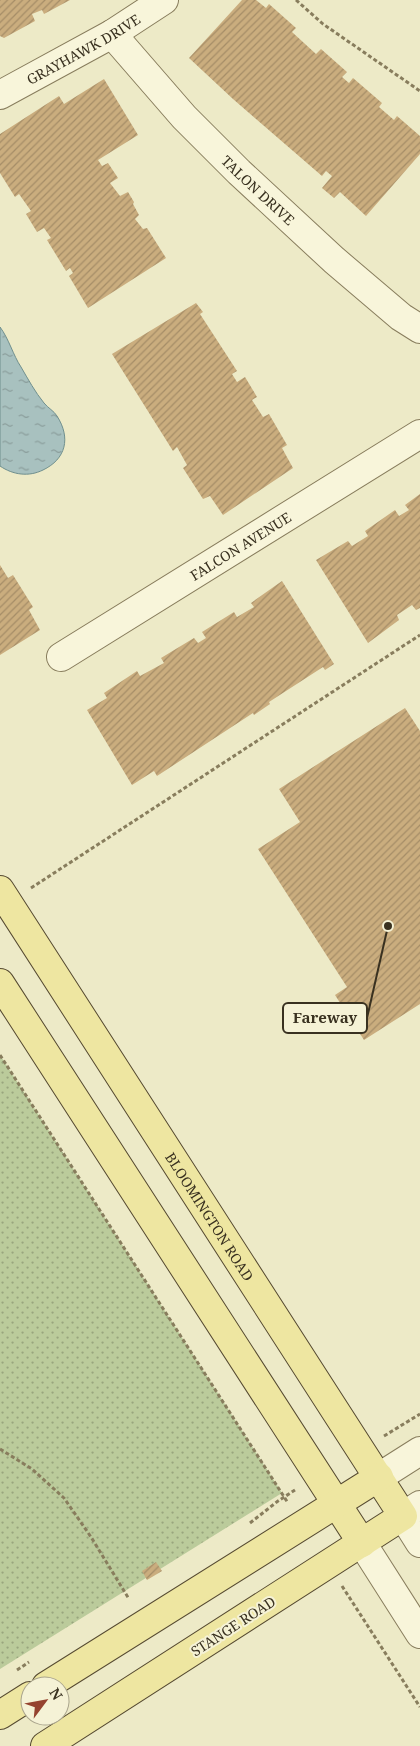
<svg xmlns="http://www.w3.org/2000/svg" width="420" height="1746" viewBox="0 0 420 1746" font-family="'Noto Serif',serif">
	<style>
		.grass { fill: url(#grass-dots) }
		.water { fill: url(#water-ripples); stroke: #6f8f8e }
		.building { fill: url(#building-hatch) }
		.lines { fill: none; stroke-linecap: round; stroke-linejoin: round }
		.minor-casing { stroke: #887d5d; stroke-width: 30 }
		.major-casing { stroke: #564a31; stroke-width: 30 }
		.path { stroke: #887d5d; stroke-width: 3; stroke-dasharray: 4 2.5; stroke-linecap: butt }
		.minor { stroke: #f8f5da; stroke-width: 28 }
		.major { stroke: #eee6a1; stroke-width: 28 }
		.labels { text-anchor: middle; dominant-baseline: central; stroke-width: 4; stroke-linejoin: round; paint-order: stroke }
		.street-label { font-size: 14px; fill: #393120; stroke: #f5f2d6 }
		.leader { fill: none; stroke: #393120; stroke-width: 2 }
		.callout-dot { fill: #393120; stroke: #f5f2d6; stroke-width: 2 }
		.callout { fill: #f5f2d6; stroke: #393120; stroke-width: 2 }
		.callout-label { font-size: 15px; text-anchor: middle; font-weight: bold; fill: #393120 }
	</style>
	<defs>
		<pattern id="grass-dots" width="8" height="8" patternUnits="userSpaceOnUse" patternTransform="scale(1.25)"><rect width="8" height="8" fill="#bbcb9b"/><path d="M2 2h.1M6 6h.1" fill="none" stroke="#99a57e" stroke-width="1.8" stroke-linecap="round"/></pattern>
		<pattern id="water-ripples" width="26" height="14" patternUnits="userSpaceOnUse" patternTransform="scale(1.25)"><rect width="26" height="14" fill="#a8c1bf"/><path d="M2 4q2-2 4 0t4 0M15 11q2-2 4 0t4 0" fill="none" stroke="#8a9d9b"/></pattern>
		<pattern id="building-hatch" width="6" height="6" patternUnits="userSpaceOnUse" patternTransform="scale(1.25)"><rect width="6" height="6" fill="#caad7e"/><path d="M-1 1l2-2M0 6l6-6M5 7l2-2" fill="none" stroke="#a58d67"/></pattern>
	</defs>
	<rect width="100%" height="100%" fill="#edeac7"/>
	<path class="grass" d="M0,1055L282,1493L0,1669Z"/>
	<path class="water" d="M0,327C9,339 13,355 21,367C28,379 35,392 44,403C48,408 54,411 57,416C71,438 66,459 43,470C29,477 13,475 0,466Z"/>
	<g class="building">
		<path d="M0,0H70L44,14L42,10L32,14L35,21L4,38L0,36Z"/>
		<path d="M242,0H256L266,8L269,4L296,28L292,32L316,54L321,49L347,72L342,77L349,83L353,78L382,103L379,107L394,120L397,116L420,136V154L366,216L340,192L334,198L322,188L332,176L326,171L322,176L233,99L189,58Z"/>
		<path d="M104,79L138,135L98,160L102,166L108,163L118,178L110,183L120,196L128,192L134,202L133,204L139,215L135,219L143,229L147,228L166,258L88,308L69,276L73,273L70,268L66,271L47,240L51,238L44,228L37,232L26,214L31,211L19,194L15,197L0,173V134L59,96L64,104Z"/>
		<path d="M196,303L203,312L200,314L237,371L232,374L237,382L245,377L257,397L252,400L263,417L269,414L287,445L282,448L293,468L223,515L210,496L203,499L183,468L187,465L177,447L173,451L112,354Z"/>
		<path d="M420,494V608L416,610L412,605L397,615L399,620L368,643L316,560L348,541L352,546L368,536L365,531L395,510L399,516L409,510L405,505Z"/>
		<path d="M0,565L8,578L13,575L33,607L29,610L40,630L0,655Z"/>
		<path d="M282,581L334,664L325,670L323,667L269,702L270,704L254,715L253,713L157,776L154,771L132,785L87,710L107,698L104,693L137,671L140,676L164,663L161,658L194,638L198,643L206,638L202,632L234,612L237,617L254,607L251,603Z"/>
		<path d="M405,708L420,731V1004L364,1040L335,995L347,987L258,849L300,822L279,789Z"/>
		<path d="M156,1562L162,1571L147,1580L142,1571Z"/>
	</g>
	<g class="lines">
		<defs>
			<g id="minor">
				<path id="s1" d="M112,34L184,117L239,172L334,260L401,317L420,329"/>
				<path id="s2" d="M0,95L112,34L164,0"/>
				<path id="s3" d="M61,657L420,434"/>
				<path d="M379,1477L420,1451"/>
				<path d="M420,1505L403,1516L420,1543"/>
				<path d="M362,1543L420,1634"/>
			</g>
			<g id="major">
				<path id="s4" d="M0,890L403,1516L45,1746"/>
				<path d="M0,983L362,1543"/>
				<path d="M46,1686L379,1477"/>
				<path d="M0,1715L30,1696"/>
			</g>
		</defs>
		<use href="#minor" class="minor-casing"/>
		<use href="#major" class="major-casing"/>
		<g class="path">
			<path d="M296,0L323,24L420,91"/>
			<path d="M31,888L420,635"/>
			<path d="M0,1055L288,1503"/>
			<path d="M384,1436L420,1414"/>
			<path d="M0,1449L32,1469L64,1498L91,1537L129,1599"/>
			<path d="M250,1523L278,1501L295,1490"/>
			<path d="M342,1586L420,1707"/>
			<path d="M17,1670L29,1662"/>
		</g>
		<use href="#minor" class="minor"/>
		<use href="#major" class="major"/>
	</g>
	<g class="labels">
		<g class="street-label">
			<text stroke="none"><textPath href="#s2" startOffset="95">GRAYHAWK DRIVE</textPath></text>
			<text stroke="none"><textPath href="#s1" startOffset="214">TALON DRIVE</textPath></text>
			<text stroke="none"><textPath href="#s3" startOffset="211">FALCON AVENUE</textPath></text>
			<text stroke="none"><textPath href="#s4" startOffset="388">BLOOMINGTON ROAD</textPath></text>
			<text transform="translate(233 1626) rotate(-33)">STANGE ROAD</text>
		</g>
	</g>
	<path class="leader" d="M388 926L367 1018"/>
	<circle class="callout-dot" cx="388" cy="926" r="5"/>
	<rect class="callout" x="283" y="1003" width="84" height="30" rx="5"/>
	<g class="callout-label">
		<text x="325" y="1023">Fareway</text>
	</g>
	<g transform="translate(45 1701) rotate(58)"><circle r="24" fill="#f5f2d6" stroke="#aaa58d"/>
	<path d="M0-4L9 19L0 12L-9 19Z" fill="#95432f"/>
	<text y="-8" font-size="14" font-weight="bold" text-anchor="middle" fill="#393120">N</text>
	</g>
</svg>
